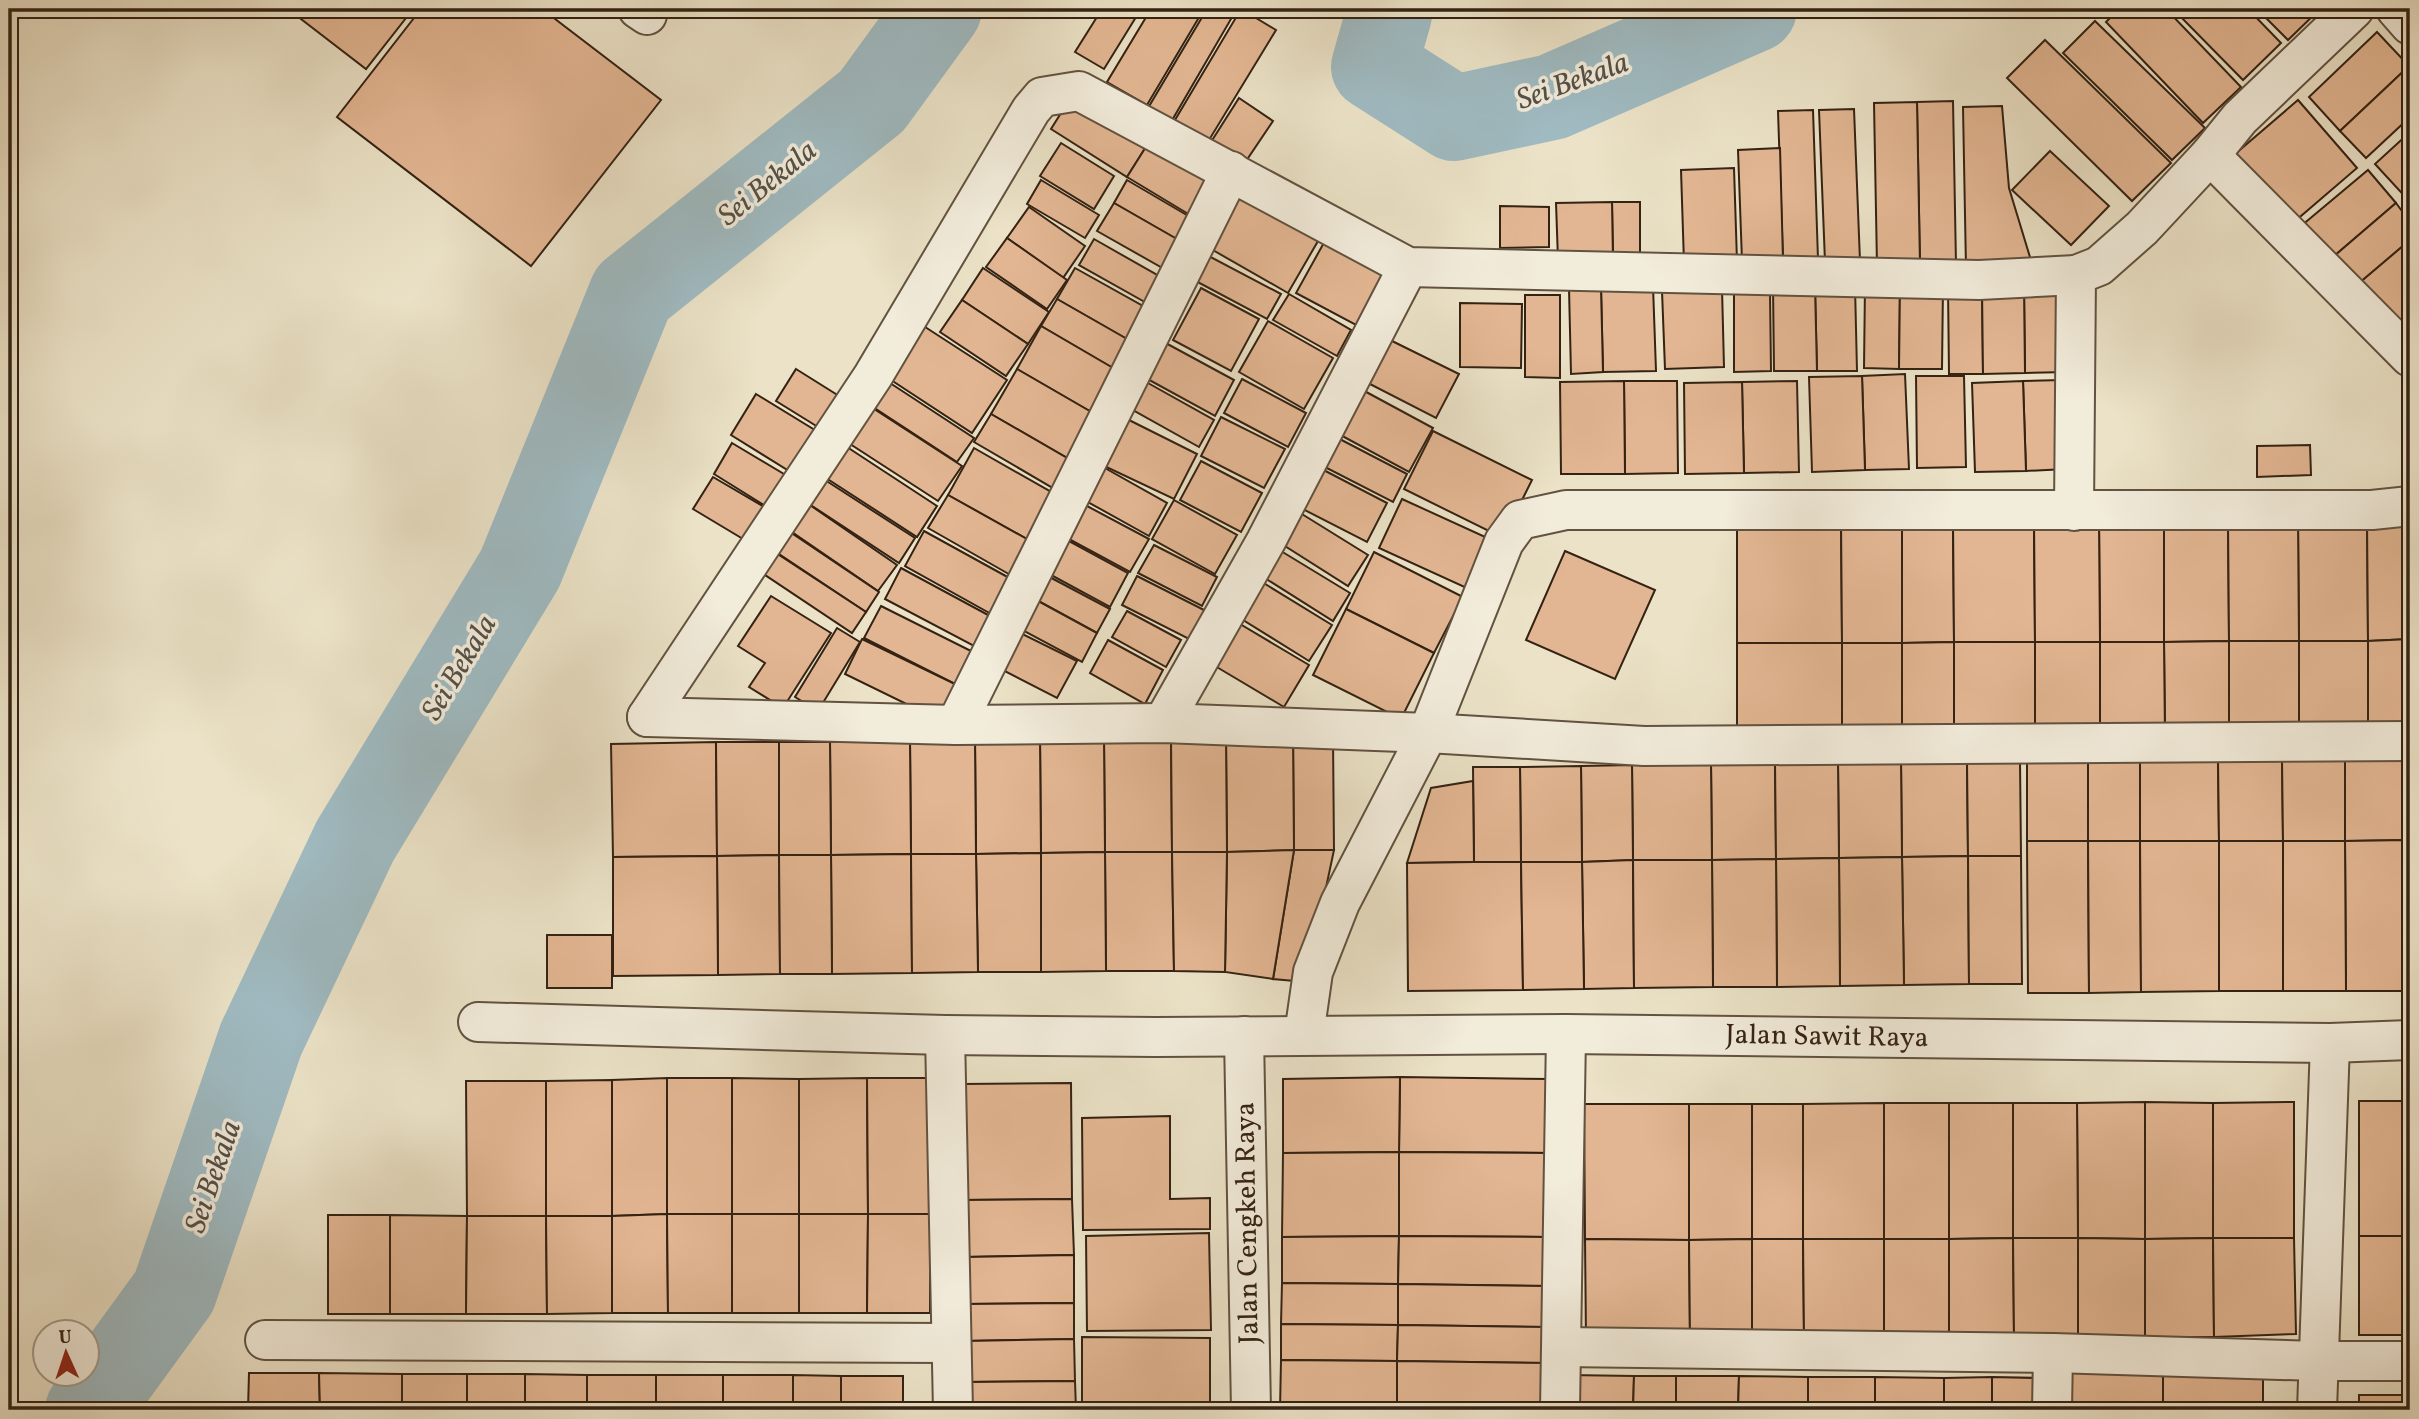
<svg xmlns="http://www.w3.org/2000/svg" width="2419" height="1419" viewBox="0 0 2419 1419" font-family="Vollkorn,serif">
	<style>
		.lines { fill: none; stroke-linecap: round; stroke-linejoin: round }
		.river { stroke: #9fbac1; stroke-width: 86 }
		.building { fill: #e2b692; stroke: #342213; stroke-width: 2 }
		.minor-casing { stroke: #625240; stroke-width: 42 }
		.minor { stroke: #f2ecdb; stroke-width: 38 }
		.labels { text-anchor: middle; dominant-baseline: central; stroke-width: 7; stroke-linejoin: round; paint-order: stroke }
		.street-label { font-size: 28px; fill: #342213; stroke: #f2ecdb }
		.water-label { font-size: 30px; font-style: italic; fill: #545047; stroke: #f2ecdb }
	</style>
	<rect width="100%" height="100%" fill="#ebe2c7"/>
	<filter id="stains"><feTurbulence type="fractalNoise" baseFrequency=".00286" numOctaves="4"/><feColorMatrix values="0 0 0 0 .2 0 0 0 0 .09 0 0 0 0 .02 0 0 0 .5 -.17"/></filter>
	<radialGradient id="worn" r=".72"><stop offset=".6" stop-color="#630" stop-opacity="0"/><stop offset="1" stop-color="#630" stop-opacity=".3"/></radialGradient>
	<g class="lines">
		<g class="river">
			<path d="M1387,9L1389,14L1374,67L1454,118L1552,97L1754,9"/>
			<path d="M88,1410L174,1292L261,1039L355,841L520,569L632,293L872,101L939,9"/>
		</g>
	</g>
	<g class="building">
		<path d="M288,9H413L366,69Z"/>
		<path d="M421,9H542L661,100L531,266L337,117Z"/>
		<path d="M1102,9H1141L1104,69L1075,52Z"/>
		<path d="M1151,9H1204L1147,105L1107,82Z"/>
		<path d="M1207,9H1213L1231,19L1171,122L1148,108Z"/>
		<path d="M1241,9L1276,30L1206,145L1172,125Z"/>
		<path d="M2119,9H2166L2241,87L2203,123L2106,22Z"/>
		<path d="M2173,9H2248L2281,43L2243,80Z"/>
		<path d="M2257,9H2320L2288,40Z"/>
		<path d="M2095,21L2205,128L2172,160L2063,53Z"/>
		<path d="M2377,32L2409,66L2340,131L2309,97Z"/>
		<path d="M2045,40L2171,163L2132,201L2007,78Z"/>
		<path d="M2409,66L2410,117L2366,158L2340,131Z"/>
		<path d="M1073,94L1149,142L1127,177L1051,129Z"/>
		<path d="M1239,98L1273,121L1244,164L1211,142Z"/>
		<path d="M2298,100L2357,168L2287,228L2228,160Z"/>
		<path d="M1953,101L1956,264L1920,265L1917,102Z"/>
		<path d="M1917,102L1920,265L1877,266L1874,103Z"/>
		<path d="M2002,106L2009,188L2033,267L1966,268L1963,107Z"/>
		<path d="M1854,109L1860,261L1825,262L1819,110Z"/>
		<path d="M1813,110L1818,259L1783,260L1778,111Z"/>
		<path d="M2410,132V202L2375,164Z"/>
		<path d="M1149,142L1217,183L1195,218L1127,177Z"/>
		<path d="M1061,143L1114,176L1094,209L1040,176Z"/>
		<path d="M1780,148L1783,260L1742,261L1738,150Z"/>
		<path d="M2050,151L2109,206L2071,245L2012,190Z"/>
		<path d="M1734,168L1737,261L1684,263L1681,170Z"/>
		<path d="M2368,170L2396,203L2326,263L2295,231Z"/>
		<path d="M1041,180L1099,215L1085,238L1027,204Z"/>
		<path d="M1127,180L1202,224L1189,246L1114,203Z"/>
		<path d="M1234,193L1318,241L1288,293L1204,245Z"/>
		<path d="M1612,202H1640V259H1613Z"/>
		<path d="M1612,202L1613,259L1558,260L1556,203Z"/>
		<path d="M1114,203L1189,246L1173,274L1097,231Z"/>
		<path d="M2396,203L2410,222V240L2351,290L2326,263Z"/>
		<path d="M1500,206L1549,207V247L1500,248Z"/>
		<path d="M1029,207L1085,246L1063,278L1007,238Z"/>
		<path d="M1007,238L1067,280L1047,309L986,267Z"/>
		<path d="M1094,239L1173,284L1159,310L1079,265Z"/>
		<path d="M1326,239L1385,270L1356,325L1296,293Z"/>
		<path d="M2410,240V315L2388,333L2351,290Z"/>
		<path d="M1205,254L1281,294L1267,319L1192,279Z"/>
		<path d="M983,268L1049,312L1028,344L962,300Z"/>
		<path d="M1075,268L1159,315L1141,347L1057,299Z"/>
		<path d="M1865,285H1900L1899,369L1864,368Z"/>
		<path d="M1900,285H1943L1942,369H1899Z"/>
		<path d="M1653,286L1656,371L1603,372L1601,288Z"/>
		<path d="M1855,286L1857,371H1817L1815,287Z"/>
		<path d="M2067,286L2068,372L2025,373L2024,287Z"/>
		<path d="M1773,287H1815L1817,371H1774Z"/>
		<path d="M1982,287L1983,374H1949L1948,288Z"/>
		<path d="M1982,287H2024L2025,373L1983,374Z"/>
		<path d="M1201,288L1259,319L1231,371L1173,340Z"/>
		<path d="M1569,288H1601L1603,372L1571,374Z"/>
		<path d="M1722,288L1724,367L1665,369L1662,291Z"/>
		<path d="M1734,293H1770L1771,371L1734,372Z"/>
		<path d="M1289,294L1351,330L1337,356L1273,320Z"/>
		<path d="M1525,295H1560V378L1525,377Z"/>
		<path d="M1057,299L1141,347L1125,375L1041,326Z"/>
		<path d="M962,300L1028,344L1006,376L940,332Z"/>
		<path d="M1460,303L1522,304L1521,368L1460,367Z"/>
		<path d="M1268,321L1333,358L1304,409L1239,372Z"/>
		<path d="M922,325L1007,380L972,433L888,378Z"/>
		<path d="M1041,326L1125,375L1100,417L1017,369Z"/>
		<path d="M1388,339L1459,374L1436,418L1366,382Z"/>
		<path d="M1162,341L1234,380L1215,416L1142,376Z"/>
		<path d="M796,369L847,401L826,432L776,401Z"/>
		<path d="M1017,369L1100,417L1074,462L991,414Z"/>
		<path d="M1905,374L1909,469L1865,470L1862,376Z"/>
		<path d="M1862,376L1865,470L1812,472L1809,377Z"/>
		<path d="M1916,376H1964L1966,467L1917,468Z"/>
		<path d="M1139,378L1214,420L1199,447L1124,405Z"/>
		<path d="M1242,379L1306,413L1288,447L1224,413Z"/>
		<path d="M2062,380L2066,469L2026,471L2023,381Z"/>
		<path d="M1624,381H1677L1678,473L1625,474Z"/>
		<path d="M1624,381L1625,474H1561L1560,382Z"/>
		<path d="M1797,381L1799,472L1744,473L1742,382Z"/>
		<path d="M2023,381L2026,471L1975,472L1972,383Z"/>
		<path d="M1742,382L1744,473L1685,474L1684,383Z"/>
		<path d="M890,383L974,438L957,462L873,407Z"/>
		<path d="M1357,387L1433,428L1409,472L1333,431Z"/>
		<path d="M756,394L823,435L797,476L731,435Z"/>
		<path d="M871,407L962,466L938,501L847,442Z"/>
		<path d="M991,414L1074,462L1058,491L974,442Z"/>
		<path d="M1123,417L1197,454L1174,499L1100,464Z"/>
		<path d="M1221,417L1285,449L1264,488L1201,456Z"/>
		<path d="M1433,431L1532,480L1503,538L1404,489Z"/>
		<path d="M1332,435L1407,474L1393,502L1317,463Z"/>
		<path d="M732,443L794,480L775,512L714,474Z"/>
		<path d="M2310,445L2311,475L2257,477V446Z"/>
		<path d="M847,447L937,506L917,537L826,478Z"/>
		<path d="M974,448L1060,497L1034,543L948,495Z"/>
		<path d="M1201,461L1262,493L1241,532L1180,500Z"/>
		<path d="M1096,463L1167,503L1149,536L1077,496Z"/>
		<path d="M1314,465L1387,503L1367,542L1293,504Z"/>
		<path d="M713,477L773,512L753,545L693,509Z"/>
		<path d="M825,480L915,538L899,563L809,504Z"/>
		<path d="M948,495L1034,543L1014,577L928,528Z"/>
		<path d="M1072,498L1149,539L1130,572L1054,531Z"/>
		<path d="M1402,499L1494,541L1471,590L1379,548Z"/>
		<path d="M1174,500L1237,535L1215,574L1152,539Z"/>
		<path d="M807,503L897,565L878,591L789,530Z"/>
		<path d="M1297,511L1368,555L1348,586L1277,541Z"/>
		<path d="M2367,519L2368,641H2299L2298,520Z"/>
		<path d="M2367,519H2410V639L2368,641Z"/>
		<path d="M2164,520H2228L2229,641L2164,642Z"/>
		<path d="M2164,520V642H2100L2099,521Z"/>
		<path d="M2228,520H2298L2299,641H2229Z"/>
		<path d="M1841,521L1842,643H1737V522Z"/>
		<path d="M1841,521H1902V643H1842Z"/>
		<path d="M1902,521H1953L1954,642L1902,643Z"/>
		<path d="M1953,521H2034L2035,642H1954Z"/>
		<path d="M2034,521H2099L2100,642H2035Z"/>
		<path d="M787,530L879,592L866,612L773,550Z"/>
		<path d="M924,531L1013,580L993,615L905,566Z"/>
		<path d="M1069,541L1128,573L1110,607L1051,575Z"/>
		<path d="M1154,545L1217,577L1202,606L1138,573Z"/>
		<path d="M1276,548L1350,593L1333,621L1260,575Z"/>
		<path d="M773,551L866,612L852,633L759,571Z"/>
		<path d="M1565,551L1655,590L1615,679L1526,640Z"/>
		<path d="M1374,552L1463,597L1434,653L1346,609Z"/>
		<path d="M901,568L990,616L974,646L885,599Z"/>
		<path d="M1042,573L1110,609L1097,633L1029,596Z"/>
		<path d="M1137,576L1208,612L1193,641L1122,605Z"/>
		<path d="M1257,579L1332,625L1309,661L1235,615Z"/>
		<path d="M771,596L831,633L783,708L749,687L765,663L738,646Z"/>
		<path d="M1029,596L1097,633L1082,662L1013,625Z"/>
		<path d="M881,606L971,651L955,684L864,638Z"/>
		<path d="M1346,609L1434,653L1401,719L1313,675Z"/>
		<path d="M1127,611L1181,640L1166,667L1112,637Z"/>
		<path d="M1235,621L1309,665L1284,707L1210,663Z"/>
		<path d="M837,628L860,642L818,711L795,697Z"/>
		<path d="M1014,630L1077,661L1057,698L995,666Z"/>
		<path d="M862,639L957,685L939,720L845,674Z"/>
		<path d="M2410,639V737H2368V641Z"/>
		<path d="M1108,640L1163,670L1145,704L1090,673Z"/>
		<path d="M2229,641H2299V738L2229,737Z"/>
		<path d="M2229,641V737H2165L2164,642Z"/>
		<path d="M2299,641H2368V737L2299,738Z"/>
		<path d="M1954,642V739H1902V643Z"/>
		<rect x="1954" y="642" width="81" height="97"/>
		<path d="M2035,642H2100V738L2035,739Z"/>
		<path d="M2100,642H2164L2165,737L2100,738Z"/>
		<rect x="1737" y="643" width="105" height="96"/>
		<rect x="1842" y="643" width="60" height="96"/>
		<path d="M1293,737H1333L1334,850H1294Z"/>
		<path d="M1293,737L1294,850L1227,852L1226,738Z"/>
		<path d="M1171,738L1172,852H1105L1104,739Z"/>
		<path d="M1171,738H1226L1227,852H1172Z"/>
		<path d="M1040,739H1104L1105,852L1041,853Z"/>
		<path d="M1040,739L1041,853L976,854L975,740Z"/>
		<path d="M975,740L976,854H911L910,741Z"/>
		<path d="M910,741L911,854L831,855L830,742Z"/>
		<path d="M716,742L717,856L613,857L611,744Z"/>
		<path d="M716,742H779V855L717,856Z"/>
		<path d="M779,742H830L831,855H779Z"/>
		<path d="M2140,759V841H2088V760Z"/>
		<path d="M2140,759H2218L2219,841H2140Z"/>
		<path d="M2218,759H2282L2283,841H2219Z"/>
		<path d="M2282,759H2345V841H2283Z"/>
		<path d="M2345,759H2408V840L2345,841Z"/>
		<rect x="2408" y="759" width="2" height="81"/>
		<path d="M2088,760V841H2027V761Z"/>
		<path d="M1967,761L1968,856L1902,857L1901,762Z"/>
		<path d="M1967,761H2020L2021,856H1968Z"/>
		<path d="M1901,762L1902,857L1839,858L1838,763Z"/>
		<path d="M1775,763L1776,859L1712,860L1711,764Z"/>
		<path d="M1775,763H1838L1839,858L1776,859Z"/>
		<path d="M1711,764L1712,860H1633L1632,765Z"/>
		<path d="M1632,765L1633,860L1582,862L1581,766Z"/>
		<path d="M1581,766L1582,862H1521L1520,767Z"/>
		<path d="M1473,767H1520L1521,862H1474Z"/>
		<path d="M1473,781L1474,862L1407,863L1431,788Z"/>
		<path d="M2408,840H2410V991H2409Z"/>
		<path d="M2408,840L2409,991H2346L2345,841Z"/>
		<path d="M2027,841H2088L2089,993H2028Z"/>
		<path d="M2088,841H2140L2141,992L2089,993Z"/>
		<path d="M2140,841H2219V991L2141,992Z"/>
		<rect x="2219" y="841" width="64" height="150"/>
		<path d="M2283,841H2345L2346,991H2283Z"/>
		<path d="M1294,850H1334L1306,982L1273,979Z"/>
		<path d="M1294,850L1273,979L1225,972L1227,852Z"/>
		<path d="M1105,852H1172L1174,971H1106Z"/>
		<path d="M1105,852L1106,971L1041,972V853Z"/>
		<path d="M1172,852H1227L1225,972L1174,971Z"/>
		<path d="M1041,853V972H978L976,854Z"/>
		<path d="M911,854L912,973L832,974L831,855Z"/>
		<path d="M911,854H976L978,972L912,973Z"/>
		<path d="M779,855L780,974L718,975L717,856Z"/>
		<path d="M779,855H831L832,974H780Z"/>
		<path d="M717,856L718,975L613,976V857Z"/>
		<path d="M1968,856L1969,984L1904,985L1902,857Z"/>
		<path d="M1968,856H2021L2022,984H1969Z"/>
		<path d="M1902,857L1904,985L1840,986L1839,858Z"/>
		<path d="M1839,858L1840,986L1777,987L1776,859Z"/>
		<path d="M1776,859L1777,987H1713L1712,860Z"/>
		<path d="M1633,860L1634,988L1584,989L1582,862Z"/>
		<path d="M1633,860H1712L1713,987L1634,988Z"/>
		<path d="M1474,862H1521L1523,990L1408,991L1407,863Z"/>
		<path d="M1521,862H1582L1584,989L1523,990Z"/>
		<rect x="547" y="935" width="65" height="53"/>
		<path d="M1400,1077L1550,1079V1153L1399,1152Z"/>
		<path d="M1400,1077L1399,1152L1283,1153V1079Z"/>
		<path d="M667,1078V1214L612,1216V1080Z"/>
		<rect x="667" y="1078" width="65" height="136"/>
		<path d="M732,1078L799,1079V1214H732Z"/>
		<path d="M867,1078L868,1214H799V1079Z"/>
		<path d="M867,1078H930V1214H868Z"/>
		<path d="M612,1080V1216H546V1081Z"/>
		<path d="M466,1081H546V1216H467Z"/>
		<path d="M1071,1083L1072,1199L963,1200L962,1084Z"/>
		<rect x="2359" y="1101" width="51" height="135"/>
		<path d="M2145,1102V1239L2078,1238L2077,1103Z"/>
		<path d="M2145,1102L2213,1103V1238L2145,1239Z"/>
		<path d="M2294,1102V1238H2213V1103Z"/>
		<path d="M1884,1103V1239H1803V1104Z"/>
		<rect x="1884" y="1103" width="65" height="136"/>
		<path d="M1949,1103H2013V1238L1949,1239Z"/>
		<path d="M2013,1103H2077L2078,1238H2013Z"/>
		<path d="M1584,1104H1689V1240L1585,1239Z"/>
		<path d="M1689,1104H1752V1239L1689,1240Z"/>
		<rect x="1752" y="1104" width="51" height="135"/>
		<path d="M1170,1116V1199L1210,1198V1229L1083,1230L1082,1118Z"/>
		<path d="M1399,1152L1550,1153L1549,1237L1399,1236Z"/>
		<path d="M1399,1152V1236L1282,1237L1283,1153Z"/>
		<path d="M1072,1199L1074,1255L965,1257L963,1200Z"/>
		<path d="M667,1214L668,1313H612V1216Z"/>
		<path d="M667,1214H732V1313H668Z"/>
		<rect x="732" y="1214" width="67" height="99"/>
		<path d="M799,1214H868L867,1313H799Z"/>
		<path d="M868,1214H930V1313H867Z"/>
		<rect x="328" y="1215" width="62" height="99"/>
		<path d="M390,1215L467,1216L466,1314H390Z"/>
		<path d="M467,1216H546L547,1314H466Z"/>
		<path d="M546,1216H612V1313L547,1314Z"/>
		<path d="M1209,1233L1211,1330L1087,1331L1086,1236Z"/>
		<path d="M1399,1236L1398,1284L1282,1283V1237Z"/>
		<path d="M1399,1236L1549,1237L1548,1286L1398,1284Z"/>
		<rect x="2359" y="1236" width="51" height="99"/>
		<path d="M2013,1238L2014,1337L1949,1338V1239Z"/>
		<path d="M2013,1238H2078V1337H2014Z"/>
		<path d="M2078,1238L2145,1239V1337H2078Z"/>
		<path d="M2213,1238L2214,1337H2145V1239Z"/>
		<path d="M2213,1238H2294L2296,1334L2214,1337Z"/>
		<path d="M1585,1239L1689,1240L1690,1339L1586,1338Z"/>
		<path d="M1752,1239V1338L1690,1339L1689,1240Z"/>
		<path d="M1752,1239H1803L1804,1338H1752Z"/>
		<path d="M1803,1239H1884V1338H1804Z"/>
		<rect x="1884" y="1239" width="65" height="99"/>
		<path d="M1074,1255V1303L965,1304V1257Z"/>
		<path d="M1282,1283L1398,1284V1325L1281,1324Z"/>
		<path d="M1398,1284L1548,1286V1327L1398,1325Z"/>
		<path d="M1074,1303V1339L965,1341V1304Z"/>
		<path d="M1281,1324L1398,1325L1397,1361L1281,1360Z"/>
		<path d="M1398,1325L1548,1327V1363L1397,1361Z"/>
		<path d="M1082,1337L1210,1338V1403H1082Z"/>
		<path d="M1074,1339L1075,1381L966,1382L965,1341Z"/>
		<path d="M1281,1360L1397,1361V1410H1280Z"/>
		<path d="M1397,1361L1548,1363L1547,1410H1397Z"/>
		<path d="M2055,1369H2163V1410H2056Z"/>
		<rect x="2163" y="1369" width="100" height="41"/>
		<path d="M249,1373H319L320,1410H248Z"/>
		<path d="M319,1373L402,1374V1410H320Z"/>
		<rect x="402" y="1374" width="65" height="36"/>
		<rect x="467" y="1374" width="58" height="36"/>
		<path d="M525,1374L587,1375V1410H525Z"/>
		<rect x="587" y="1375" width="69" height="35"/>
		<rect x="656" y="1375" width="67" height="35"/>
		<rect x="723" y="1375" width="70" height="35"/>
		<path d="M793,1375L841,1376V1410H793Z"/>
		<path d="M1568,1375L1634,1376L1633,1410H1568Z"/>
		<rect x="841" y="1376" width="62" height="34"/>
		<path d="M1634,1376H1676V1410H1633Z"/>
		<path d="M1676,1376H1739L1738,1410H1676Z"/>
		<path d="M1739,1376L1808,1377V1410H1738Z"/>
		<rect x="1808" y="1377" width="67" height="33"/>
		<path d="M1875,1377L1944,1378V1410H1875Z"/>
		<path d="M1992,1377L2040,1378L2039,1410H1992Z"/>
		<path d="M1992,1377V1410H1944V1378Z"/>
		<path d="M1075,1381L1076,1410H966V1382Z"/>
		<rect x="2359" y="1395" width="51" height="15"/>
		<rect x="1082" y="1403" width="128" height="7"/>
	</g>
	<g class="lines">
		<defs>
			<g id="minor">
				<path d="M638,9L647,15"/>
				<path d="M2396,9L2410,25"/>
				<path d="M2210,155L2410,357"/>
				<path d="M2074,511L2076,275L2099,266L2142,228L2210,155L2240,118L2354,9"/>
				<path d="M647,717L873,376L1031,110L1042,97L1079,91L1408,267L1979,280L2076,275"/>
				<path d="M647,717L956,725L1163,723L1428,733L1644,746L2410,741"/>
				<path d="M1163,723L1266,541L1408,267"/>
				<path d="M956,725L1231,171"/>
				<path d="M478,1022L945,1035L1156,1037L1566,1034L2330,1043L2410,1040"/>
				<path d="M945,1035L953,1410"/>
				<path d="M1304,1035L1313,972L1340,903L1428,733L1504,542L1520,520L1566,510H2372L2410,506"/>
				<path d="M1244,1036L1251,1410"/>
				<path d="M265,1340L950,1343"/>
				<path d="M1562,1347L2053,1353L2317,1361H2410"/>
				<path d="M1560,1410L1566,1034"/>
				<path d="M2052,1410L2053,1353"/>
				<path d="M2317,1410L2330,1043"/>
			</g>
		</defs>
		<use href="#minor" class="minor-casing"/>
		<use href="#minor" class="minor"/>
	</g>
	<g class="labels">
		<g class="street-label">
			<text transform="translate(1827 1037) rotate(1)">Jalan Sawit Raya</text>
			<text transform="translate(1248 1223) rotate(-91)">Jalan Cengkeh Raya</text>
		</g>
		<g class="water-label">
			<text transform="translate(1573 82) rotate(-20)">Sei Bekala</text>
			<text transform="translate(768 184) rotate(-39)">Sei Bekala</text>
			<text transform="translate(460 668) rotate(-59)">Sei Bekala</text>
			<text transform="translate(214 1177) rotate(-71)">Sei Bekala</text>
		</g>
	</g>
	<rect width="2419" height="1419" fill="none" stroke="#ebe2c7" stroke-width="35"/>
	<rect x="10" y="10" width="2398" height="1398" fill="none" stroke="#342213" stroke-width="3.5"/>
	<rect x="18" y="18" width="2384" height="1384" fill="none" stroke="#342213" stroke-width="2"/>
	<g transform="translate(66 1353) rotate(357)"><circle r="33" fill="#f2ecdb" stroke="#a69b8b" stroke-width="2"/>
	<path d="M0-5L12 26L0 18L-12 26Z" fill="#8f2418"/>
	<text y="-10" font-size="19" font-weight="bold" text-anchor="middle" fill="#342213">U</text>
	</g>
	<rect width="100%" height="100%" filter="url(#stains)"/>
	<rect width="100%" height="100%" fill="url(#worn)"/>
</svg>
